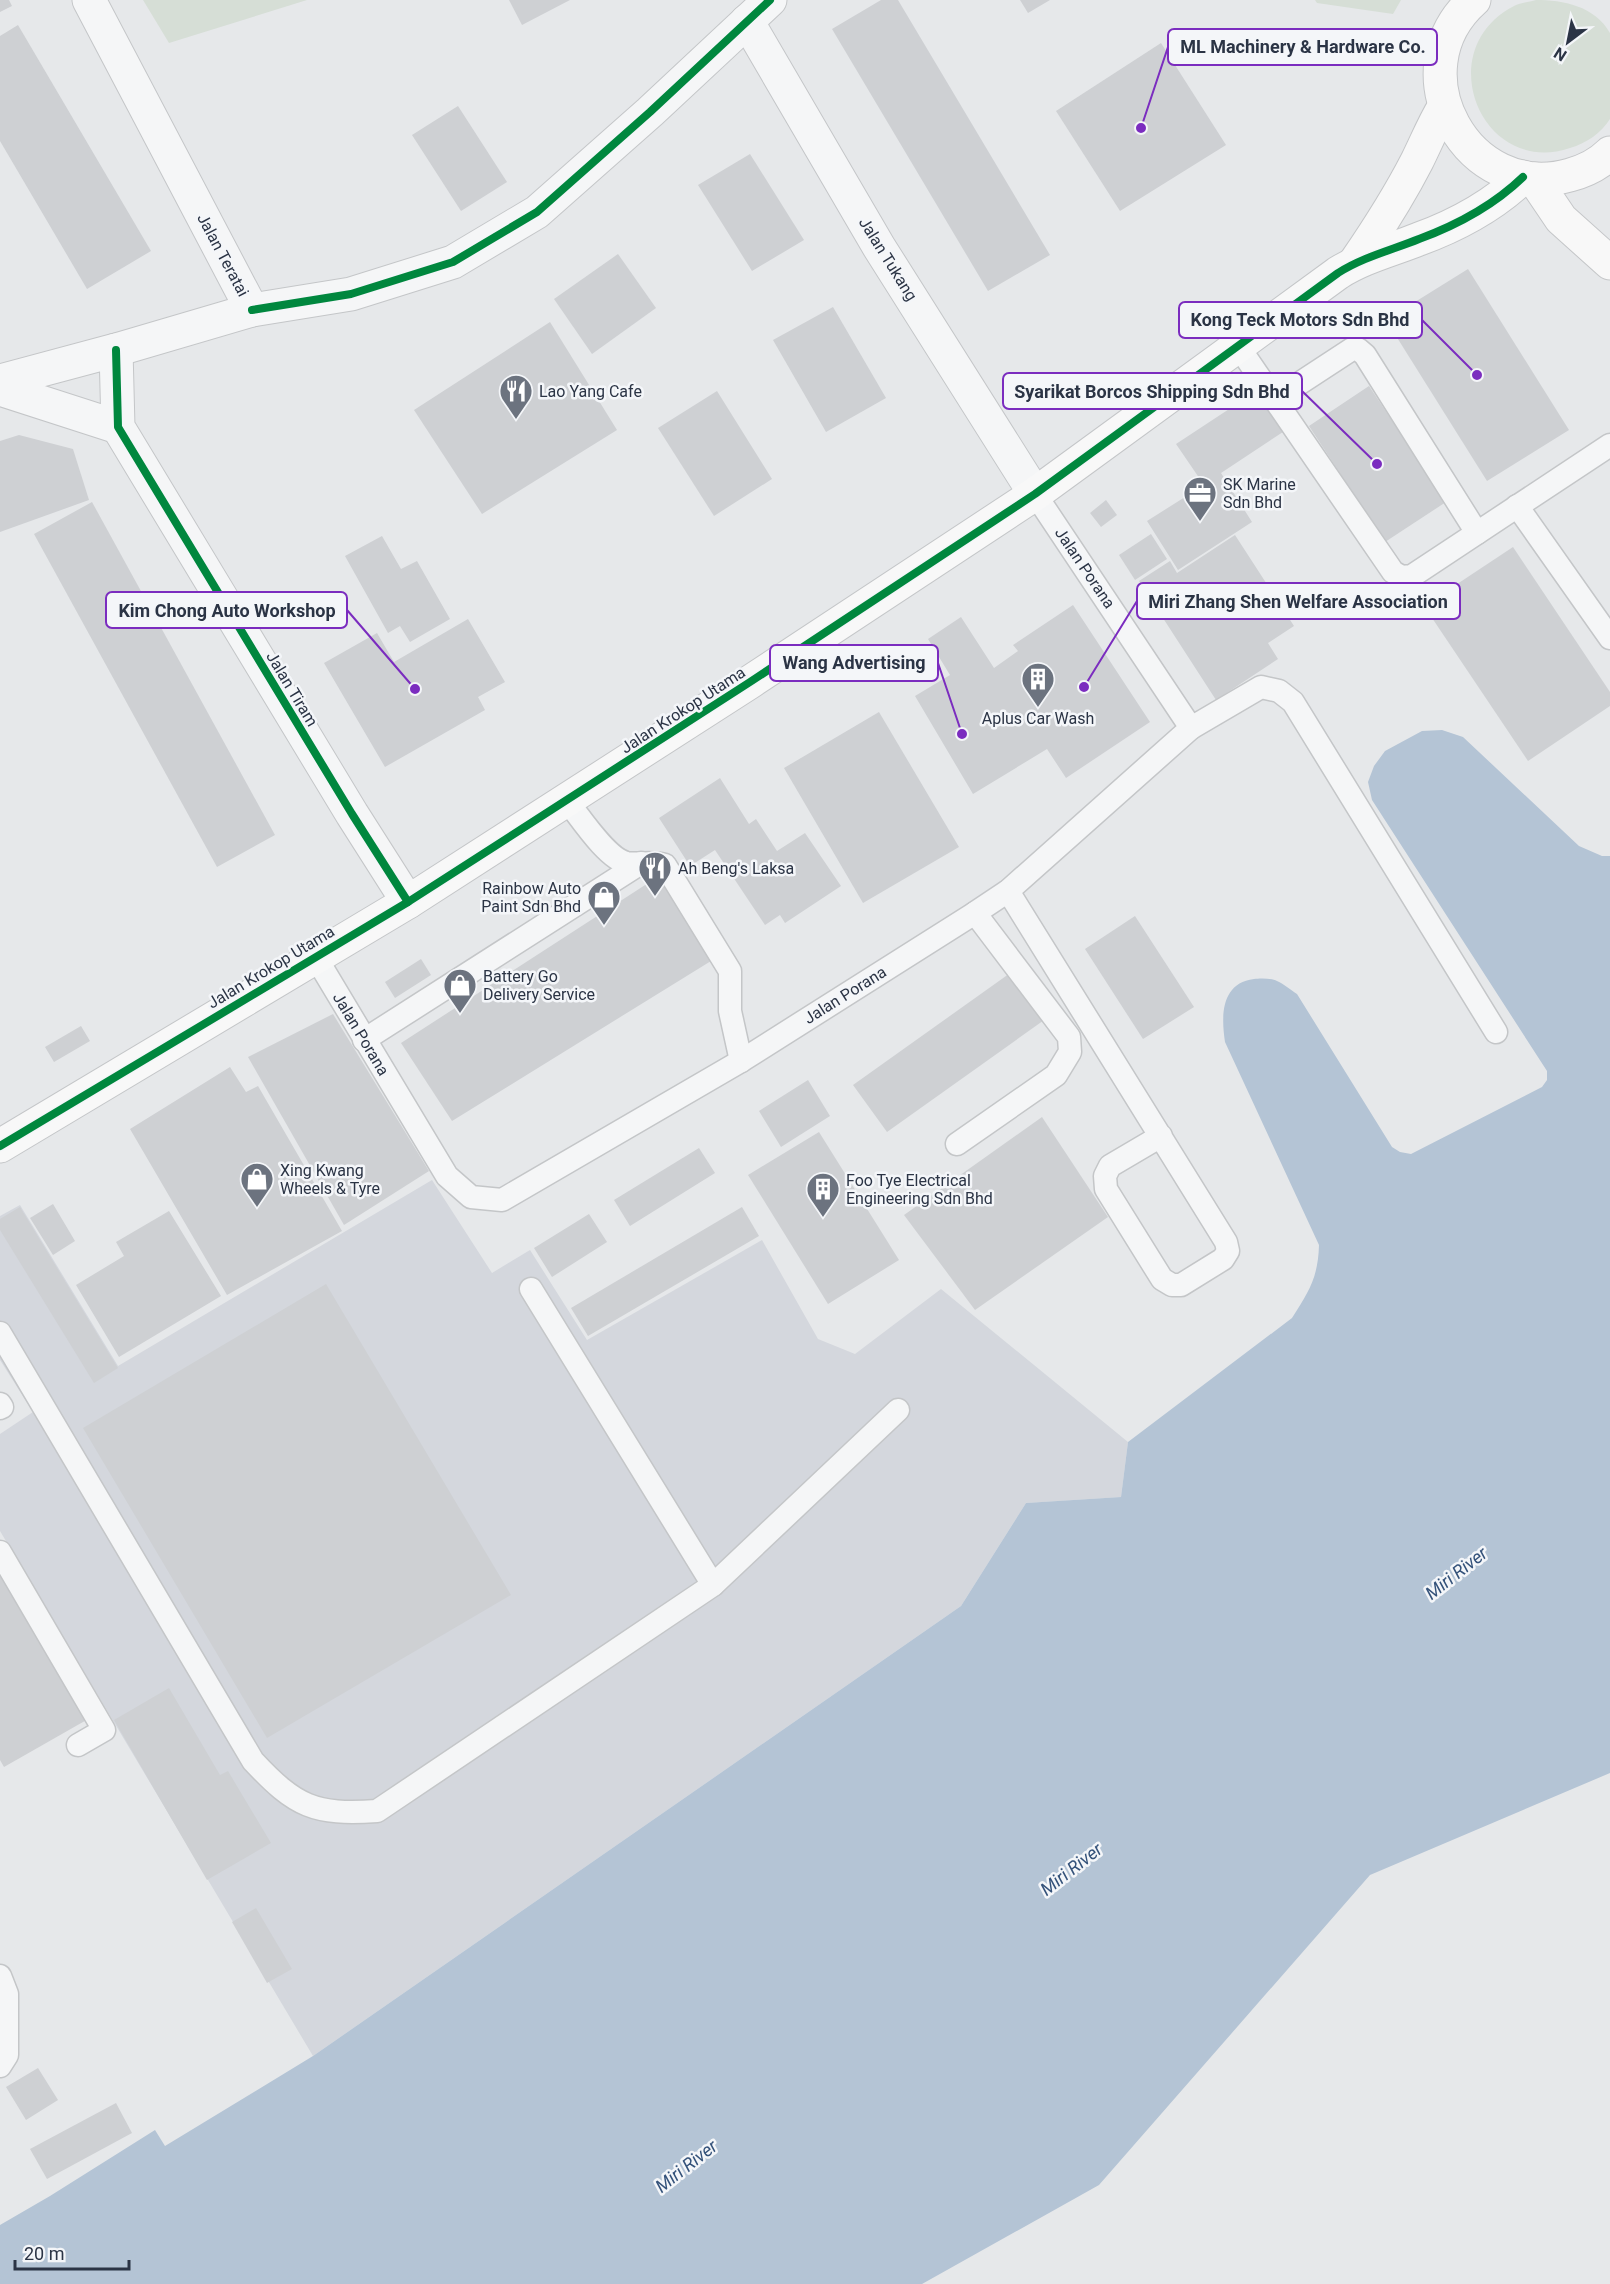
<svg xmlns="http://www.w3.org/2000/svg" width="1610" height="2284" viewBox="0 0 1610 2284" font-family="Roboto,sans-serif">
	<style>
		.built { fill: #d4d7dd }
		.green { fill: #d6ded6 }
		.water { fill: #b4c4d5 }
		.building { fill: #ced0d3 }
		.lines { fill: none; stroke-linecap: round; stroke-linejoin: round }
		.lane-casing { stroke: #c4c6c8; stroke-width: 25 }
		.street-casing { stroke: #c4c6c8; stroke-width: 35 }
		.secondary-casing { stroke: #c4c6c8; stroke-width: 35 }
		.lane { stroke: #f5f6f7; stroke-width: 22 }
		.street { stroke: #f5f6f7; stroke-width: 33 }
		.secondary { stroke: #f8f8f8; stroke-width: 33 }
		.cycleway-casing { stroke: #f4f6f9; stroke-width: 11 }
		.cycleway { stroke: #00873e; stroke-width: 8 }
		.labels { text-anchor: middle; dominant-baseline: central; stroke-width: 5; stroke-linejoin: round; paint-order: stroke }
		.street-label { font-size: 16px; fill: #2b3445; stroke: #f4f6f9 }
		.poi-label { font-size: 16px; fill: #2b3445; stroke: #f4f6f9; text-anchor: start }
		.water-label { font-size: 18px; font-style: italic; fill: #34527a; stroke: #f4f6f9 }
		.leader { fill: none; stroke: #7b2cbf; stroke-width: 2 }
		.callout-dot { fill: #7b2cbf; stroke: #f4f6f9; stroke-width: 2 }
		.callout { fill: #f4f6f9; stroke: #7b2cbf; stroke-width: 2 }
		.callout-label { font-size: 18px; text-anchor: middle; font-weight: bold; fill: #2b3445 }
	</style>
	<rect width="100%" height="100%" fill="#e6e8ea"/>
	<path class="built" d="M432,1180L492,1273L530,1250L587,1340L762,1240L818,1339L855,1354L941,1289L1128,1442L1121,1497L1026,1503L961,1606L313,2056L0,1531V1434L33,1412L0,1360V1216L20,1205L118,1366Z"/>
	<g class="green">
		<path d="M143,0H307L169,43Z"/>
		<path d="M1315,0H1401L1393,14L1317,3Z"/>
		<path d="M1536,0C1563,0 1595,6 1610,33V119C1601,133 1587,143 1570,148C1482,178 1429,50 1514,6C1520,3 1529,2 1536,0Z"/>
	</g>
	<path class="water" d="M1442,730L1463,737L1579,846L1602,856H1610V1773L1370,1875L1099,2185L922,2284H0V2225L50,2196L155,2130L165,2146L313,2056L961,1606L1026,1503L1121,1497L1128,1442L1292,1318C1309,1291 1318,1278 1319,1245L1225,1042C1221,1016 1221,983 1254,979C1260,978 1271,978 1277,981C1284,984 1291,990 1297,994L1392,1147L1400,1152L1411,1154L1542,1087L1547,1080V1071L1372,800L1368,782L1374,766L1385,751L1422,731Z"/>
	<g class="building">
		<path d="M0,0H9L12,6L0,12Z"/>
		<path d="M509,0H570L522,25Z"/>
		<path d="M881,0H898L1050,255L988,291L832,29Z"/>
		<path d="M1020,0H1050L1028,13Z"/>
		<path d="M18,25L151,251L87,289L0,141V36Z"/>
		<path d="M1161,43L1226,145L1120,211L1056,111Z"/>
		<path d="M458,106L507,182L461,211L412,135Z"/>
		<path d="M750,154L804,240L752,271L698,185Z"/>
		<path d="M618,254L656,308L592,354L554,299Z"/>
		<path d="M1468,269L1569,430L1487,481L1386,320Z"/>
		<path d="M833,307L886,398L826,432L773,340Z"/>
		<path d="M550,322L617,430L482,514L414,410Z"/>
		<path d="M1369,386L1446,502L1385,542L1309,426Z"/>
		<path d="M1258,390L1286,430L1221,473L1252,522L1178,570L1147,521L1204,485L1176,444Z"/>
		<path d="M717,391L772,479L714,516L658,428Z"/>
		<path d="M19,435L73,449L89,500L0,532V441Z"/>
		<path d="M1106,500L1117,515L1101,527L1090,513Z"/>
		<path d="M92,502L275,835L217,867L34,534Z"/>
		<path d="M1151,534L1167,559L1135,580L1119,555Z"/>
		<path d="M1235,535L1294,626L1268,643L1278,659L1216,700L1139,581L1170,561L1177,573Z"/>
		<path d="M382,536L401,569L417,561L450,619L410,642L400,626L388,633L345,556Z"/>
		<path d="M1513,547L1610,692V706L1528,761L1424,606Z"/>
		<path d="M1073,605L1150,722L1066,778L1047,749L973,794L915,696L950,675L928,639L961,617L994,668L1018,651L1013,645Z"/>
		<path d="M468,619L505,682L478,697L485,710L385,767L324,663L377,633L394,662Z"/>
		<path d="M879,712L959,847L863,903L784,768Z"/>
		<path d="M720,778L749,824L756,819L777,851L805,833L841,886L785,923L780,915L765,925L715,850L690,866L659,818Z"/>
		<path d="M659,876L711,961L452,1121L401,1043Z"/>
		<path d="M1135,916L1194,1007L1143,1039L1085,949Z"/>
		<path d="M421,959L431,975L395,998L385,982Z"/>
		<path d="M1013,971L1047,1018L887,1132L853,1085Z"/>
		<path d="M333,1014L429,1171L344,1225L248,1057Z"/>
		<path d="M81,1026L90,1041L54,1062L45,1047Z"/>
		<path d="M230,1067L246,1092L258,1086L342,1231L227,1295L130,1129Z"/>
		<path d="M808,1080L830,1116L781,1147L759,1111Z"/>
		<path d="M1042,1117L1108,1217L975,1310L904,1215Z"/>
		<path d="M819,1132L899,1260L828,1304L748,1175Z"/>
		<path d="M699,1148L715,1173L630,1226L614,1200Z"/>
		<path d="M53,1204L75,1241L53,1255L30,1218Z"/>
		<path d="M20,1207L118,1368L94,1383L0,1230V1219Z"/>
		<path d="M742,1207L759,1236L588,1336L571,1308Z"/>
		<path d="M169,1211L221,1296L119,1357L76,1285L124,1256L116,1242Z"/>
		<path d="M589,1214L607,1242L552,1277L534,1248Z"/>
		<path d="M326,1284L511,1595L267,1738L83,1428Z"/>
		<path d="M0,1566L90,1718L4,1767L0,1760Z"/>
		<path d="M169,1688L220,1775L228,1771L271,1843L207,1880L114,1720Z"/>
		<path d="M256,1908L292,1969L267,1983L232,1922Z"/>
		<path d="M38,2068L58,2100L26,2120L6,2087Z"/>
		<path d="M116,2103L132,2133L47,2179L30,2149Z"/>
	</g>
	<g class="lines">
		<defs>
			<g id="lane">
				<path d="M1238,346L1393,572L1402,577L1412,576L1610,445"/>
				<path d="M1274,400L1352,349H1358L1365,355L1477,533"/>
				<path d="M1517,506L1610,638"/>
				<path d="M1191,728L1261,687L1279,691L1293,702L1496,1032"/>
				<path d="M567,801C580,817 607,859 627,863C640,865 652,861 665,865L730,971V1011L741,1061"/>
				<path d="M1008,891L1226,1242L1228,1251L1223,1259L1181,1285H1172L1162,1279L1106,1189L1105,1176L1110,1166L1161,1136"/>
				<path d="M315,956L447,1176L471,1197L502,1200L741,1061L975,913L1008,891L1191,728L1035,494"/>
				<path d="M364,1040L641,863"/>
				<path d="M957,1144L1056,1075L1070,1052L1069,1037L975,913"/>
				<path d="M0,1333L253,1761C296,1807 314,1815 377,1811L713,1585L531,1289"/>
				<path d="M0,1404L2,1407L0,1408"/>
				<path d="M0,1552L104,1730L78,1745"/>
				<path d="M713,1585L898,1410"/>
				<path d="M0,1976L7,1994V2055L0,2066"/>
			</g>
			<g id="street">
				<path d="M747,21L879,247L1035,494"/>
				<path d="M252,310L351,294L453,262L537,212L650,112L770,0"/>
				<path d="M116,350L118,427L352,814L408,902"/>
				<path d="M0,381L116,350L252,310L89,0"/>
				<path d="M0,389L118,427"/>
			</g>
			<g id="secondary">
				<path d="M1474,0C1394,71 1468,204 1570,175C1585,171 1599,164 1610,153"/>
				<path d="M1534,179L1561,219L1610,263"/>
				<path d="M1356,261C1378,229 1399,196 1417,161C1426,143 1433,125 1444,107"/>
				<path d="M0,1146L408,902L750,682L1035,494L1338,273C1363,257 1392,250 1419,239C1457,225 1494,205 1523,177"/>
			</g>
		</defs>
		<use href="#lane" class="lane-casing"/>
		<use href="#street" class="street-casing"/>
		<use href="#secondary" class="secondary-casing"/>
		<use href="#lane" class="lane"/>
		<use href="#street" class="street"/>
		<use href="#secondary" class="secondary"/>
		<defs>
			<g id="cycleway">
				<path d="M252,310L351,294L453,262L537,212L650,112L770,0"/>
				<path d="M116,350L118,427L352,814L408,902"/>
				<path d="M0,1146L408,902L750,682L1035,494L1338,273C1363,257 1392,250 1419,239C1457,225 1494,205 1523,177"/>
			</g>
		</defs>
		<use href="#cycleway" class="cycleway-casing"/>
		<use href="#cycleway" class="cycleway"/>
	</g>
	<defs>
		<symbol id="restaurant-pin" viewBox="-11 -11 22 30"><path d="M0 17L-7.5 6A9.5 9.5 0 1 1 7.5 6Z" fill="#6c737f" stroke="#f4f6f9"/><path d="M-5-6h1v4h1v-4h1v4h1v-4h1v5L-1.5 .5V6h-2V.5L-5-1ZM5-6V6H3V1.5H1.5Q1.5-4 5-6Z" fill="#fff"/></symbol>
		<symbol id="office-pin" viewBox="-11 -11 22 30"><path d="M0 17L-7.5 6A9.5 9.5 0 1 1 7.5 6Z" fill="#6c737f" stroke="#f4f6f9"/><path d="M-6-3h4V-5.5h4V-3h4V5H-6ZM-1-4.5V-3h2v-1.5ZM-6 0V1H6V0Z" fill="#fff"/></symbol>
		<symbol id="building-pin" viewBox="-11 -11 22 30"><path d="M0 17L-7.5 6A9.5 9.5 0 1 1 7.5 6Z" fill="#6c737f" stroke="#f4f6f9"/><path d="M-4-6H4V6H1V3H-1V6H-4ZM-2.5-4.3h1.7v1.8h-1.7ZM.8-4.3h1.7v1.8H.8ZM-2.5-1h1.7V.8h-1.7ZM.8-1h1.7V.8H.8Z" fill="#fff"/></symbol>
		<symbol id="shop-pin" viewBox="-11 -11 22 30"><path d="M0 17L-7.5 6A9.5 9.5 0 1 1 7.5 6Z" fill="#6c737f" stroke="#f4f6f9"/><path d="M-5-2.5h2.3a2.7 3.5 0 0 1 5.4 0H5L5.5 6h-11ZM-1.5-2.5h3a1.5 2.3 0 0 0-3 0Z" fill="#fff"/></symbol>
	</defs>
	<g fill-rule="evenodd">
		<use href="#restaurant-pin" x="497" y="372" width="38" height="52"/>
		<use href="#office-pin" x="1181" y="474" width="38" height="52"/>
		<use href="#building-pin" x="1019" y="660" width="38" height="52"/>
		<use href="#restaurant-pin" x="636" y="849" width="38" height="52"/>
		<use href="#shop-pin" x="585" y="878" width="38" height="52"/>
		<use href="#shop-pin" x="441" y="966" width="38" height="52"/>
		<use href="#shop-pin" x="238" y="1160" width="38" height="52"/>
		<use href="#building-pin" x="804" y="1170" width="38" height="52"/>
	</g>
	<g class="labels">
		<g class="street-label">
			<text transform="translate(223 255) rotate(62)">Jalan Teratai</text>
			<text transform="translate(888 259) rotate(58)">Jalan Tukang</text>
			<text transform="translate(1085 568) rotate(56)">Jalan Porana</text>
			<text transform="translate(292 689) rotate(59)">Jalan Tiram</text>
			<text transform="translate(683 710) rotate(-33)">Jalan Krokop Utama</text>
			<text transform="translate(271 967) rotate(-31)">Jalan Krokop Utama</text>
			<text transform="translate(845 995) rotate(-32)">Jalan Porana</text>
			<text transform="translate(361 1034) rotate(59)">Jalan Porana</text>
		</g>
		<g class="poi-label">
			<text x="539" y="391">Lao Yang Cafe</text>
			<text x="1223" y="484">SK Marine<tspan x="1223" dy="18">Sdn Bhd</tspan></text>
			<text x="1038" y="718" text-anchor="middle">Aplus Car Wash</text>
			<text x="678" y="868">Ah Beng's Laksa</text>
			<text x="581" y="888" text-anchor="end">Rainbow Auto<tspan x="581" dy="18">Paint Sdn Bhd</tspan></text>
			<text x="483" y="976">Battery Go<tspan x="483" dy="18">Delivery Service</tspan></text>
			<text x="280" y="1170">Xing Kwang<tspan x="280" dy="18">Wheels &amp; Tyre</tspan></text>
			<text x="846" y="1180">Foo Tye Electrical<tspan x="846" dy="18">Engineering Sdn Bhd</tspan></text>
		</g>
		<g class="water-label">
			<text transform="translate(1456 1573) rotate(-38)">Miri River</text>
			<text transform="translate(1071 1869) rotate(-38)">Miri River</text>
			<text transform="translate(686 2166) rotate(-38)">Miri River</text>
		</g>
	</g>
	<path class="leader" d="M1141 128L1168 47M1477 375L1422 320M1377 464L1302 391M1084 687L1137 601M415 689L347 610M962 734L938 663"/>
	<g class="callout-dot">
		<circle cx="1141" cy="128" r="6"/>
		<circle cx="1477" cy="375" r="6"/>
		<circle cx="1377" cy="464" r="6"/>
		<circle cx="1084" cy="687" r="6"/>
		<circle cx="415" cy="689" r="6"/>
		<circle cx="962" cy="734" r="6"/>
	</g>
	<g class="callout">
		<rect x="1168" y="29" width="269" height="36" rx="6"/>
		<rect x="1179" y="302" width="243" height="36" rx="6"/>
		<rect x="1003" y="373" width="299" height="36" rx="6"/>
		<rect x="1137" y="583" width="323" height="36" rx="6"/>
		<rect x="106" y="592" width="241" height="36" rx="6"/>
		<rect x="770" y="645" width="168" height="36" rx="6"/>
	</g>
	<g class="callout-label">
		<text x="1303" y="53">ML Machinery &amp; Hardware Co.</text>
		<text x="1300" y="326">Kong Teck Motors Sdn Bhd</text>
		<text x="1152" y="398">Syarikat Borcos Shipping Sdn Bhd</text>
		<text x="1298" y="608">Miri Zhang Shen Welfare Association</text>
		<text x="227" y="617">Kim Chong Auto Workshop</text>
		<text x="854" y="669">Wang Advertising</text>
	</g>
	<g transform="translate(1568 42) rotate(212)" stroke="#f4f6f9" stroke-width="4.5" paint-order="stroke">
	<path d="M0-4.5L10 22L0 15L-10 22Z" fill="#2b3445"/>
	<text y="-9" font-size="16" font-weight="bold" text-anchor="middle" fill="#2b3445">N</text>
	</g>
	<path d="M15 2260v9h114v-9" fill="none" stroke="#2b3445" stroke-width="3"/>
	<text x="24" y="2260" font-size="18" fill="#2b3445" stroke="#f4f6f9" stroke-width="4.5" paint-order="stroke">20 m</text>
</svg>
